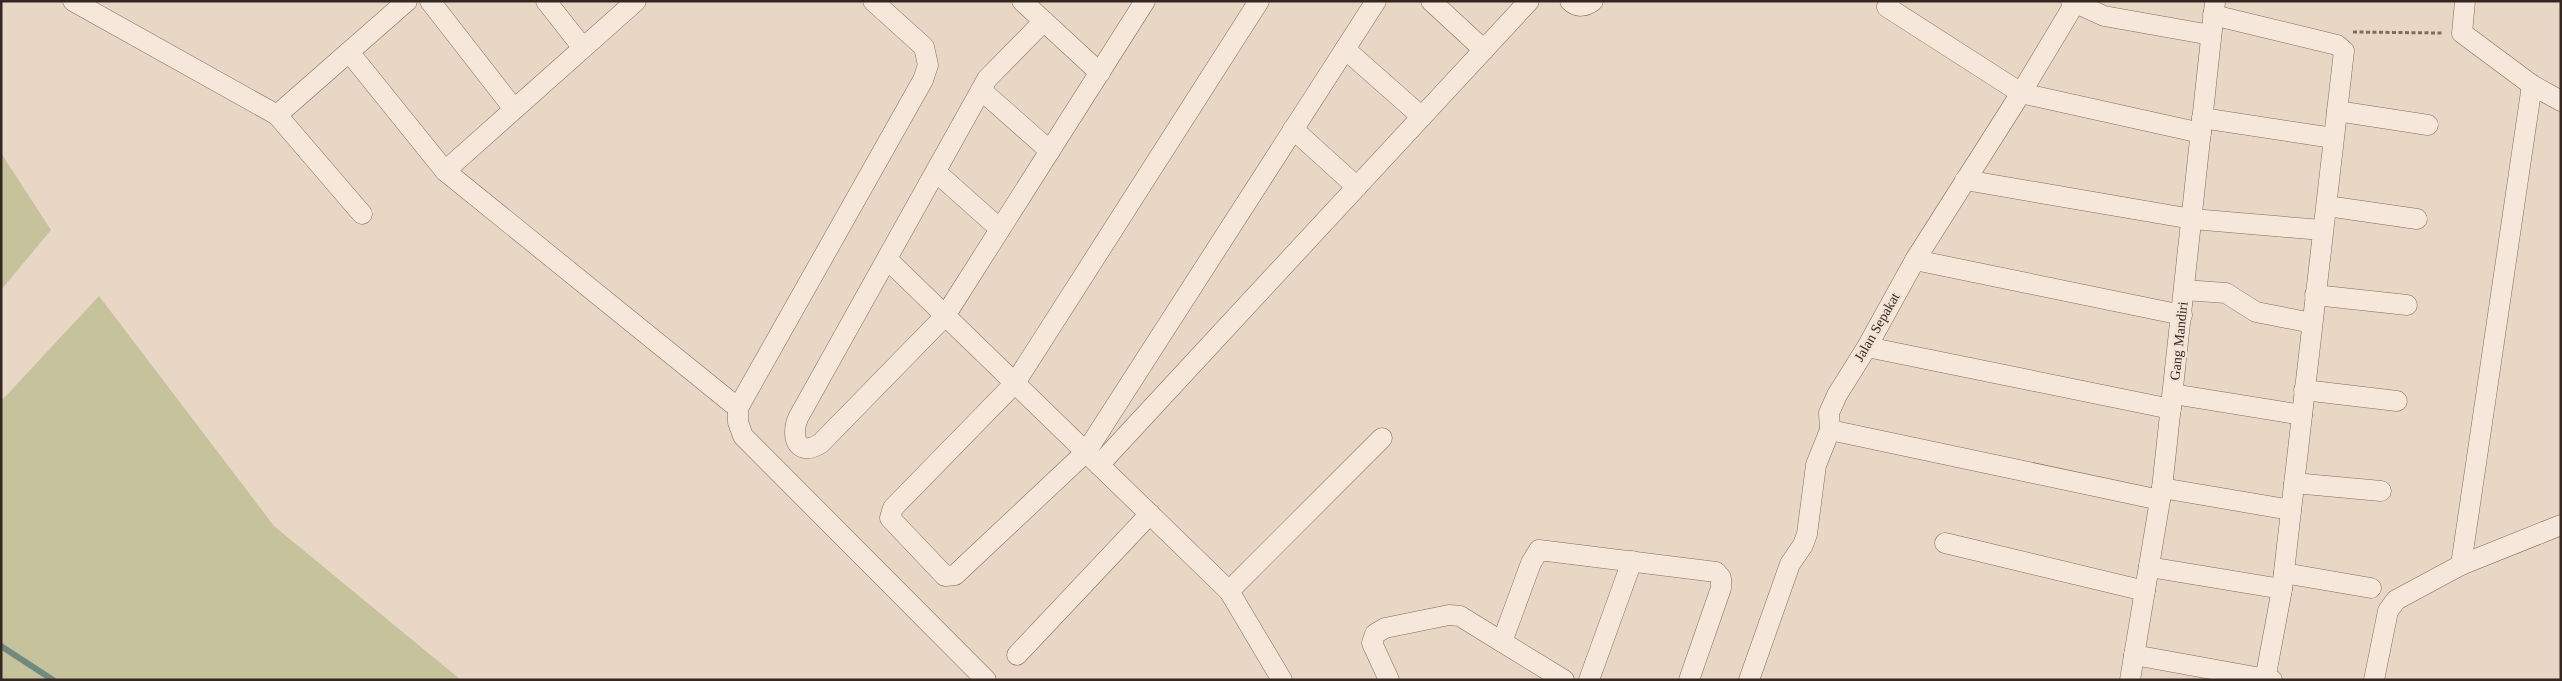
<svg xmlns="http://www.w3.org/2000/svg" width="2562" height="681" viewBox="0 0 2562 681" font-family="'Times New Roman',serif">
<style>
.green{fill:#c6c29b}
.lines{fill:none;stroke-linecap:round;stroke-linejoin:round}
.stream{stroke:#6f8a7e;stroke-width:6}
.minor-casing{stroke:#826a5e;stroke-width:21}
.path{stroke:#826a5e;stroke-width:3;stroke-dasharray:4 2.5;stroke-linecap:butt}
.minor{stroke:#f5e7d9;stroke-width:20}
.labels{text-anchor:middle;dominant-baseline:central;stroke-width:5;stroke-linejoin:round;paint-order:stroke}
.street-label{font-size:14px;fill:#342620;stroke:#f1e3d5}
</style>
<rect width="100%" height="100%" fill="#e9d7c6"/>
<g class="green">
<path d="M1 153 51 230 1 290Z"/>
<path d="M99 296 274 526 461 680H1V397L3 399Z"/>
</g>
<g class="lines">
<path class="stream" d="M1 646 53 680"/>
<g class="minor-casing">
<g id="minor">
<path d="M73 1 277 115 362 214"/>
<path d="M430 1 514 109"/>
<path d="M546 1 583 48"/>
<path d="M873 1 924 47 928 65 923 80 738 408V422L743 436 986 680"/>
<path d="M1022 1 1100 73"/>
<path d="M1259 1 1015 383 893 508 890 518 945 576 955 575 1086 452 1376 1"/>
<path d="M1431 1 1484 50"/>
<path d="M1570 1C1577 8 1585 7 1593 1"/>
<path d="M1890 1 1887 7 2021 93 2201 133"/>
<path d="M2071 1 2104 16 2211 35"/>
<path d="M2465 1 2462 33 2532 85 2561 101"/>
<path d="M2213 15 2337 45 2344 51 2282 589 2265 680"/>
<path d="M1044 21 987 79 981 90 798 418C790 438 798 458 821 443L945 316 1145 1"/>
<path d="M1345 49 1422 117"/>
<path d="M349 52 445 171 738 408"/>
<path d="M981 90 1050 151"/>
<path d="M2337 111 2428 125"/>
<path d="M277 115 407 1"/>
<path d="M2202 118 2333 138"/>
<path d="M1293 129 1357 187"/>
<path d="M445 171 636 1"/>
<path d="M936 172 1000 229"/>
<path d="M1965 180 2192 219 2322 230"/>
<path d="M2327 206 2417 219"/>
<path d="M888 260 1229 591 1282 680"/>
<path d="M1915 260 2182 315"/>
<path d="M2184 290 2226 293 2256 312 2312 323"/>
<path d="M2315 295 2407 305"/>
<path d="M1867 347 2171 409"/>
<path d="M2304 390 2397 401"/>
<path d="M2173 394 2302 415"/>
<path d="M1830 430 2160 500"/>
<path d="M1099 465 1529 1"/>
<path d="M2294 483 2381 491"/>
<path d="M2162 488 2291 510"/>
<path d="M1945 543 2145 591"/>
<path d="M2461 565 2532 85"/>
<path d="M2149 567 2282 589"/>
<path d="M2284 573 2371 588"/>
<path d="M1229 591 1382 438"/>
<path d="M1502 642 1564 680"/>
<path d="M1017 655 1150 514"/>
<path d="M2134 655 2272 680"/>
<path d="M1389 680 1372 643 1375 634 1385 628 1449 615 1460 616 1502 642 1531 563 1539 550 1716 572 1721 578V588L1689 680"/>
<path d="M1589 680 1632 561"/>
<path d="M1749 680 1790 564 1803 545 1807 534 1816 465 1830 430 1829 413 1837 395 1867 347 1915 260 2021 93 2075 3"/>
<path d="M2130 680 2162 488 2215 2"/>
<path d="M2374 680 2388 611 2396 600 2461 565 2561 525"/>
</g>
</g>
<path class="path" d="M2353 32 2442 33"/>
<use href="#minor" class="minor"/>
</g>
<g class="labels">
<g class="street-label">
<text transform="translate(1877 327) rotate(-60)">Jalan Sepakat</text>
<text transform="translate(2179 341) rotate(-84)">Gang Mandiri</text>
</g>
</g>
<rect width="2562" height="681" fill="none" stroke="#342620" stroke-width="5"/>
</svg>
